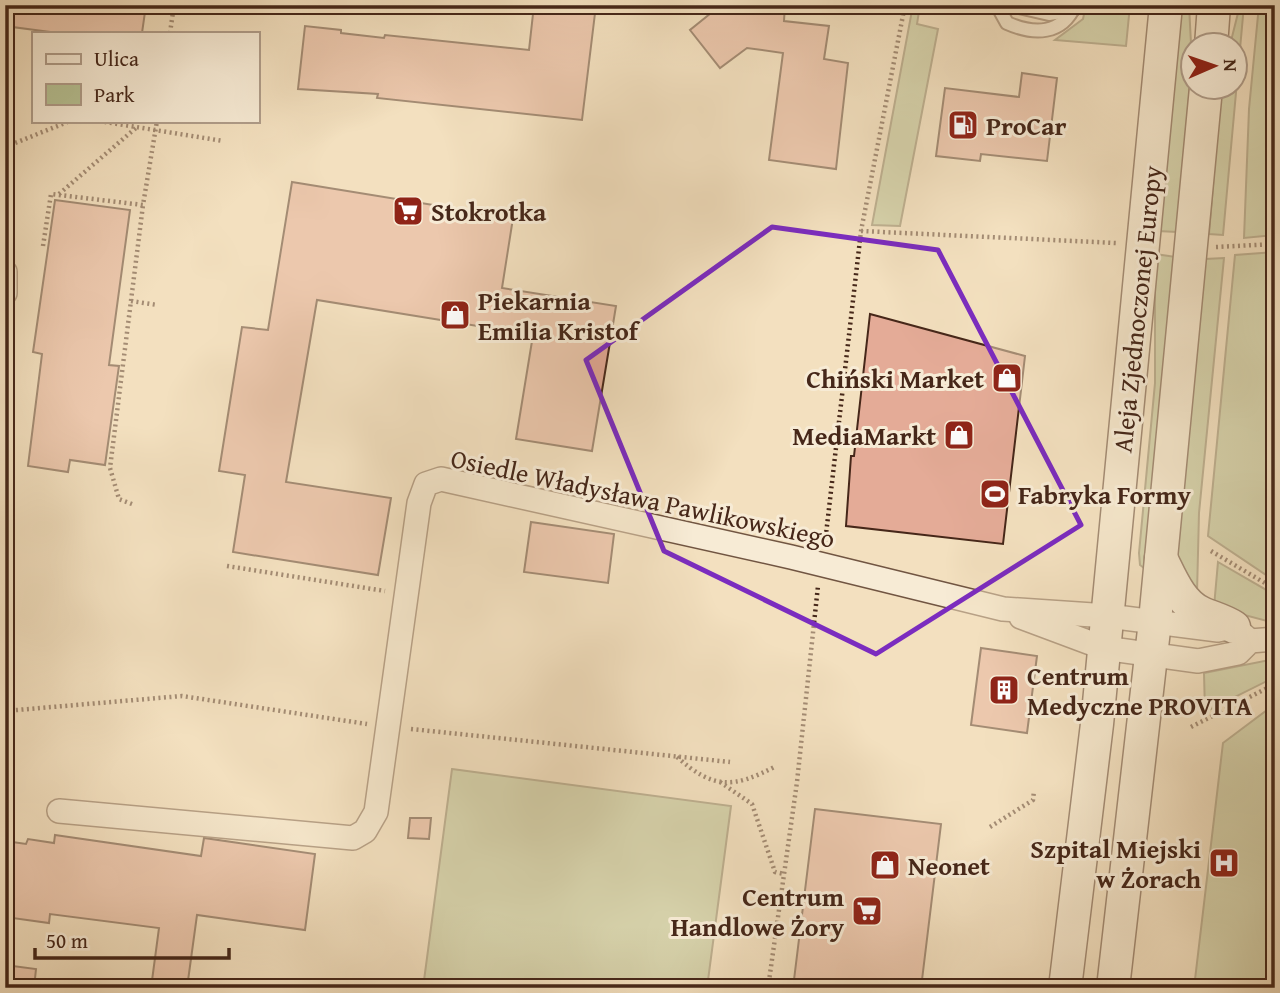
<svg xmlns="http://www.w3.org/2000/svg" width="1280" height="993" viewBox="0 0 1280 993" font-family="'Gentium Book Plus',serif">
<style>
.green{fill:#b7c395;stroke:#7e7557;stroke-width:2}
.building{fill:#e4ab97;stroke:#462719;stroke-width:2}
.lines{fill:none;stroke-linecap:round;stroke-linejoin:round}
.service-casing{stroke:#715542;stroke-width:16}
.minor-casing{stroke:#715542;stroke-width:26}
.secondary-casing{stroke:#462719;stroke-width:35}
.path{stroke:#462719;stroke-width:4.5;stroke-dasharray:2 3.5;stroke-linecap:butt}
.service{stroke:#f7ebd5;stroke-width:12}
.minor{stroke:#f7ebd5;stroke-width:23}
.secondary{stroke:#f7ebd5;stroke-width:32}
.marked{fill:none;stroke:#7b2cbf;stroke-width:5;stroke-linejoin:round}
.labels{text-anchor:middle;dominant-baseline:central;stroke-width:6;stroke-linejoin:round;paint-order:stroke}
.poi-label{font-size:26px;font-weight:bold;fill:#462719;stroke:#f7ebd5;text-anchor:start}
.street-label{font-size:26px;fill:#462719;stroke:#f7ebd5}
</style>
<rect width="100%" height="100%" fill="#f3e0bf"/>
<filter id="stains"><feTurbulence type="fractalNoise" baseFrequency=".00286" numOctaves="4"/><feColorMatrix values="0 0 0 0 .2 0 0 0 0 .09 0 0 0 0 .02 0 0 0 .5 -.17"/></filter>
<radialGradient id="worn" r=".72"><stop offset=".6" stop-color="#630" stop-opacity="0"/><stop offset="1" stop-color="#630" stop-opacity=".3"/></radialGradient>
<g class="green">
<path d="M913 5H920L917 24 938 29 900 226 872 225Z"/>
<path d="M1086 5H1130L1126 46 1055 40 1083 19Z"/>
<path d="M1179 5H1189L1192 63 1177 232 1158 231Z"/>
<path d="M1240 5H1244L1223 235 1209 234 1221 88H1234V46L1230 45Z"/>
<path d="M1259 5H1275V235L1244 238 1249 109Z"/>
<path d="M1275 252V581L1208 536 1235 255Z"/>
<path d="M1155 254 1176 257 1144 568 1140 565 1139 553 1155 383Z"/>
<path d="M1224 258 1199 513 1197 593 1177 558 1205 259Z"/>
<path d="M1218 562 1275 595V623L1214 607Z"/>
<path d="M1275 659V677L1205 712 1204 673Z"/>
<path d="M1275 704V988H1194L1223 743Z"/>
<path d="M452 769 731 806 707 988H423Z"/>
</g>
<g class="building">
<path d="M5 5H146L142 33H58L5 26Z"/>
<path d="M534 5H596L582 120 377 98 378 94 298 89 305 26 341 30V33L384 38 385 35 529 50Z"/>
<path d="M721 5H785L784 21 829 26 824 59 848 63 836 169 769 160 783 53 747 48 720 68 690 30Z"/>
<path d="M1022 73 1057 78 1047 161 981 154 980 161 936 156 945 88 1019 97Z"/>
<path d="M292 182 513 218 502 288 616 306 592 451 516 439 533 335 317 300 286 482 391 498 378 575 233 552 245 475 219 471 242 327 268 330Z"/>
<path d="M55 200 130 210 109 365 119 366 105 465 70 460 68 472 28 466 42 354 33 352Z"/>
<path d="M870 314 1025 356 1003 544 846 526 851 456H854Z"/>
<path d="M531 522 614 534 608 583 524 572Z"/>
<path d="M981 648 1037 656 1027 733 971 725Z"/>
<path d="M815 809 941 824 921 988H793Z"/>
<path d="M410 818H431L429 839 408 838Z"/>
<path d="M55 835 201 856 204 838 315 854 305 930 197 915 187 988H151L159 928 50 914 49 923 5 917V841L26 844 28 839 54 843Z"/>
<path d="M5 965 36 969 34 988H5Z"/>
</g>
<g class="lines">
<g class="service-casing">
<g id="service">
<path d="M997 5 1007 23C1034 35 1062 35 1075 5"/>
<path d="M1010 5 1049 14 1073 10"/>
</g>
</g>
<g class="minor-casing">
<g id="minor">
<path d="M5 272V293"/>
<path d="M1021 617 1104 648 1198 661 1238 653 1250 641 1275 639"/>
<path d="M59 811 353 838 365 831 376 812 419 503 426 484 441 479 791 557 1003 609 1108 616 1218 630 1234 627 1250 641"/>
</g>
</g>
<g class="secondary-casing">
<g id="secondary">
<path d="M1211 46 1214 5"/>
<path d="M1161 558C1171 578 1181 604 1202 613 1213 618 1223 620 1234 627"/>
<path d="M1065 988 1097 724 1166 5"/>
<path d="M1113 988 1155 621 1206 88"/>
</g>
</g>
<g class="path">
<path d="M170 33 174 5"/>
<path d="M99 121 223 141"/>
<path d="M5 147 70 121"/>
<path d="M59 194 137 127"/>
<path d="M861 231 1116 243"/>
<path d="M43 246 51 194 143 205 157 121"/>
<path d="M1216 247 1275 244"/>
<path d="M131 301 157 305"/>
<path d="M132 504 119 499 110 468 143 205"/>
<path d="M825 543 861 231 905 5"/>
<path d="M1211 551 1275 589"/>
<path d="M227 566 385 591"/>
<path d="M5 711 182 696 367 724"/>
<path d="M1191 727 1275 684"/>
<path d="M411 729 730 762"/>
<path d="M677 757C713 789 733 789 776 766"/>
<path d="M720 782 752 804 775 872 784 874"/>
<path d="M990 827 1033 800 1034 791"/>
<path d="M768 988 797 782 818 586"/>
</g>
<use href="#service" class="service"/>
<use href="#minor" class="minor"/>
<use href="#secondary" class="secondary"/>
</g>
<path d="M0 0H1280V993H0ZM772 227 938 250 1081 525 876 654 664 551 586 360Z" fill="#f3e0bf" fill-opacity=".55" fill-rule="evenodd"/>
<path class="marked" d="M772 227 938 250 1081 525 876 654 664 551 586 360Z"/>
<defs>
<g id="fuel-square" transform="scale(1.575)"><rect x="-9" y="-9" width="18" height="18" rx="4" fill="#8f2418" stroke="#f7ebd5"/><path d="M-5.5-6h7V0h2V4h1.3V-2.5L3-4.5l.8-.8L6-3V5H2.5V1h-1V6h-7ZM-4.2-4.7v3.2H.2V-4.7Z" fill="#fff"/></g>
<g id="supermarket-square" transform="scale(1.575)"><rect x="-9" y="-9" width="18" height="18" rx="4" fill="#8f2418" stroke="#f7ebd5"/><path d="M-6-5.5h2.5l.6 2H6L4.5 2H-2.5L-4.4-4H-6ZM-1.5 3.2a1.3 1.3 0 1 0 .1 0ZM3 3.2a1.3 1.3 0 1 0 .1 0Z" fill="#fff"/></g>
<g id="shop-square" transform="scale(1.575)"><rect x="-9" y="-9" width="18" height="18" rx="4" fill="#8f2418" stroke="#f7ebd5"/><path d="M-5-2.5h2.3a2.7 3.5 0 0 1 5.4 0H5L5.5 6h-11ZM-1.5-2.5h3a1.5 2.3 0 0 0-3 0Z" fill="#fff"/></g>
<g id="stadium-square" transform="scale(1.575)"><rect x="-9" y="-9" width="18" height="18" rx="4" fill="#8f2418" stroke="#f7ebd5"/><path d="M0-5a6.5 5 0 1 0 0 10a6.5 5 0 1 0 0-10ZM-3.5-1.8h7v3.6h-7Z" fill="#fff"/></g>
<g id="building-square" transform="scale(1.575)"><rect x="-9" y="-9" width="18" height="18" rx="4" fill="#8f2418" stroke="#f7ebd5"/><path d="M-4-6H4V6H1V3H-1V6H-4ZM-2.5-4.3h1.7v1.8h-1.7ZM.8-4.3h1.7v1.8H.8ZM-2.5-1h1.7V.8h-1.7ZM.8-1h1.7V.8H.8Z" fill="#fff"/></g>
<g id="hospital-square" transform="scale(1.575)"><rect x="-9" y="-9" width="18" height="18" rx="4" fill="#8f2418" stroke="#f7ebd5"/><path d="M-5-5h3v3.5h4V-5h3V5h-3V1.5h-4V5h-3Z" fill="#fff"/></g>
</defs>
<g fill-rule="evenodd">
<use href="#fuel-square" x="963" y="125"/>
<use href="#supermarket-square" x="408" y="211"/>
<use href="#shop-square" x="455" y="315"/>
<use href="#shop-square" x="1007" y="378"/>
<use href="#shop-square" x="959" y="435"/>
<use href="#stadium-square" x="995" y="494"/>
<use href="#building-square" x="1004" y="690"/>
<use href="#hospital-square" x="1224" y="863"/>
<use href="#shop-square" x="885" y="865"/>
<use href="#supermarket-square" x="867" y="911"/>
</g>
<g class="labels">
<g class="poi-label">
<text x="986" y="125">ProCar</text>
<text x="431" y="211">Stokrotka</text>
<text x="478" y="300">Piekarnia<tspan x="478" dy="30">Emilia Kristof</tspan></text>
<text x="984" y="378" text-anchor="end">Chiński Market</text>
<text x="936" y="435" text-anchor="end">MediaMarkt</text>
<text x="1018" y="494">Fabryka Formy</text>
<text x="1027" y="675">Centrum<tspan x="1027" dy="30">Medyczne PROVITA</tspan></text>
<text x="1201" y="848" text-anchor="end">Szpital Miejski<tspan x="1201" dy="30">w Żorach</tspan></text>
<text x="908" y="865">Neonet</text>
<text x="844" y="896" text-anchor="end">Centrum<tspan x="844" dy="30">Handlowe Żory</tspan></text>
</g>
<g class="street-label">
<text transform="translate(1137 309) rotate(-84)">Aleja Zjednoczonej Europy</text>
<text transform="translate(643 498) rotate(12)">Osiedle Władysława Pawlikowskiego</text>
</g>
</g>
<rect width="1280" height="993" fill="none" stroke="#f3e0bf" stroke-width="28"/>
<rect x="7" y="7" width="1266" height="979" fill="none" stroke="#462719" stroke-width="3.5"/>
<rect x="14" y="14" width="1252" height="965" fill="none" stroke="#462719" stroke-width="2"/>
<rect x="32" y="32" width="228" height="91" fill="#f7ebd5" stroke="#b09d8a" stroke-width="2"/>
<rect x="46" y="54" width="35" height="10" fill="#f7ebd5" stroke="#b09d8a" stroke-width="2"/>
<text x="94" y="66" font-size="21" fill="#462719">Ulica</text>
<rect x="46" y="84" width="35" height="21" fill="#b7c395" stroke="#b09d8a" stroke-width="2"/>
<text x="94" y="102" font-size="21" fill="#462719">Park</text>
<g transform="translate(1214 66) rotate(88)"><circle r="33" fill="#f7ebd5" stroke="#b09d8a" stroke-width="2"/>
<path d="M0-5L12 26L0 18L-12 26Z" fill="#8f2418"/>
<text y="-10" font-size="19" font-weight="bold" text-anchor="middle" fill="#462719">N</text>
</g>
<path d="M35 948v10h194v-10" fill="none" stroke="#462719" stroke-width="3.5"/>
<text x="46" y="948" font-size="21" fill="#462719" stroke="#f7ebd5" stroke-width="5" paint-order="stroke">50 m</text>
<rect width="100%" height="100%" filter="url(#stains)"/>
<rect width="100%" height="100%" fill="url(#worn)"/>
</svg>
